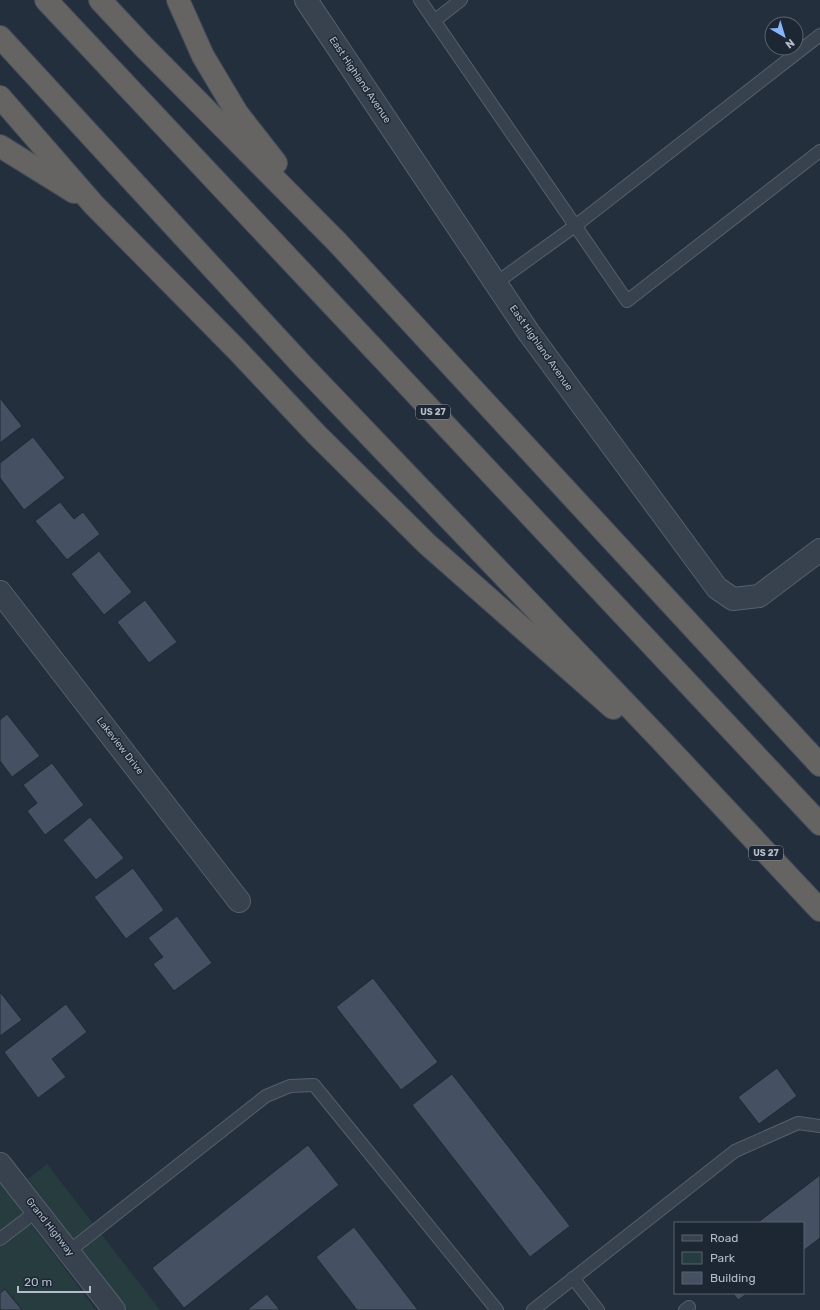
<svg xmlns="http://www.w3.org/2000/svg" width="820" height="1310" viewBox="0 0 820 1310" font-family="Rubik,sans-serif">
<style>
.green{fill:#263c3f}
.building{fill:#455162;stroke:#1f2835}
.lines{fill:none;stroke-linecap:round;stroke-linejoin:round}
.service-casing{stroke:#565f6c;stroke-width:14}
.minor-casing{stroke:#565f6c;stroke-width:24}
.tertiary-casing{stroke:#565f6c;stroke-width:24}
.trunk-casing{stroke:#434c59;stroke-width:24}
.service{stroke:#38414e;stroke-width:12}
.minor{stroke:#38414e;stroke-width:22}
.tertiary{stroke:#38414e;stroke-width:22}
.trunk{stroke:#656462;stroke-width:22}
.labels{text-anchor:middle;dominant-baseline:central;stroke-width:3;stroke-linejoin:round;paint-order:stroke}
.shield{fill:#1d2633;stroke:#878f9c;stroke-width:1}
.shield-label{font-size:9px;font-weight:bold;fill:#b4bcc9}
.street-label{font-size:10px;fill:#b4bcc9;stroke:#1d2633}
</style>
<rect width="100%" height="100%" fill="#242f3e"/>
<g class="green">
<path d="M47 1164 160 1310H127L28 1179Z"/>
<path d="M0 1183 96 1310H0Z"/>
</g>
<g class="building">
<path d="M0 398 22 426 0 443Z"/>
<path d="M33 437 65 478 24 510 0 478V463Z"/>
<path d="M60 502 74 519 83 512 100 534 67 560 35 521Z"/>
<path d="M99 551 132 592 104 615 71 574Z"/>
<path d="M145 600 177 642 149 663 117 622Z"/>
<path d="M7 714 40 756 12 777 0 761V720Z"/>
<path d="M52 763 84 805 45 835 27 811 37 803 23 785Z"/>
<path d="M90 817 124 858 96 880 63 840Z"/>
<path d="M133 868 164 910 126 939 94 897Z"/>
<path d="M177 916 212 963 174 991 153 964 163 957 148 938Z"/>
<path d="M373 978 438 1062 401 1090 336 1007Z"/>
<path d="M0 992 22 1020 0 1036Z"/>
<path d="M66 1004 87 1032 52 1059 66 1077 38 1098 4 1052Z"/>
<path d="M777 1068 797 1096 759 1124 738 1097Z"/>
<path d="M452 1074 570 1226 530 1257 412 1105Z"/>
<path d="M308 1145 339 1185 184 1308 152 1268Z"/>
<path d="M820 1175V1238L803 1251V1223H757Z"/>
<path d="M354 1227 418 1310H357L316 1257Z"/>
<path d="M5 1289 22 1310H0V1293Z"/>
<path d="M733 1293H748L738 1300Z"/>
<path d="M267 1294 280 1310H247Z"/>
</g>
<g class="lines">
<g class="service-casing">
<g id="service">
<path d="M420 0 627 301 820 151"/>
<path d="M434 21 461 0"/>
<path d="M496 283 575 226 820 35"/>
<path d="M0 1239 37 1211"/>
<path d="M68 1252 266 1096 290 1086 314 1085 497 1310"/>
<path d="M573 1278 598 1310"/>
<path d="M533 1310 735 1151 798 1123 820 1126"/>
<path d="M685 1310 689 1307"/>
</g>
</g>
<g class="minor-casing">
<g id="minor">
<path d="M306 0 529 333 717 588 733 599 759 596 820 550"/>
<path d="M0 592 239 901"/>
</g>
</g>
<g class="tertiary-casing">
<path id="tertiary" d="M0 1164 114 1310"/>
</g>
<g class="trunk-casing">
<g id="trunk">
<path d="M46 0 820 824"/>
<path d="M100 0 143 46 337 242 820 765"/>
<path d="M178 0 203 56 237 113 276 163"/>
<path d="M0 37 302 365 659 738 820 910"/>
<path d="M0 97 94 205 237 350 316 434 427 544 613 708"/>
<path d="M0 146 74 192"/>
</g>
</g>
<use href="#service" class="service"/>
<use href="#minor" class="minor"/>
<use href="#tertiary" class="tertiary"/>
<use href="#trunk" class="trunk"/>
</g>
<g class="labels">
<g class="shield">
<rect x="416" y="405" width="34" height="14" rx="3"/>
<rect x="749" y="846" width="34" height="14" rx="3"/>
</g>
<g class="shield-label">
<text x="433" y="412">US 27</text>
<text x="766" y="853">US 27</text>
</g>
<g class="street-label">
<text transform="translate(360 80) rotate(56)">East Highland Avenue</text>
<text transform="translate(541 348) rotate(55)">East Highland Avenue</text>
<text transform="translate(120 746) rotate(52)">Lakeview Drive</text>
<text transform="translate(50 1227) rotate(52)">Grand Highway</text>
</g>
</g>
<rect x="674" y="1222" width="130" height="72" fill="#1d2633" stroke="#59626f"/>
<rect x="682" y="1235" width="20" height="6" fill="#38414e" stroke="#59626f"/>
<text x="710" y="1242" font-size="12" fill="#b4bcc9">Road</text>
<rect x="682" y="1252" width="20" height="12" fill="#263c3f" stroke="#59626f"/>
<text x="710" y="1262" font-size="12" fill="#b4bcc9">Park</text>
<rect x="682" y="1272" width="20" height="12" fill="#455162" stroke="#59626f"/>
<text x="710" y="1282" font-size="12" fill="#b4bcc9">Building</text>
<g transform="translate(784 36) rotate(142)"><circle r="19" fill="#1d2633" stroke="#59626f"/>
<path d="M0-3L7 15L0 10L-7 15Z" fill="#8ab4f8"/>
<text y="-6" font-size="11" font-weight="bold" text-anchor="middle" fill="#b4bcc9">N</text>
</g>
<path d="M18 1286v6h72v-6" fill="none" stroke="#b4bcc9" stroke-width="2"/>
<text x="24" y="1286" font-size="12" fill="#b4bcc9" stroke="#1d2633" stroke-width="3" paint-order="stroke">20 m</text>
</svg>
